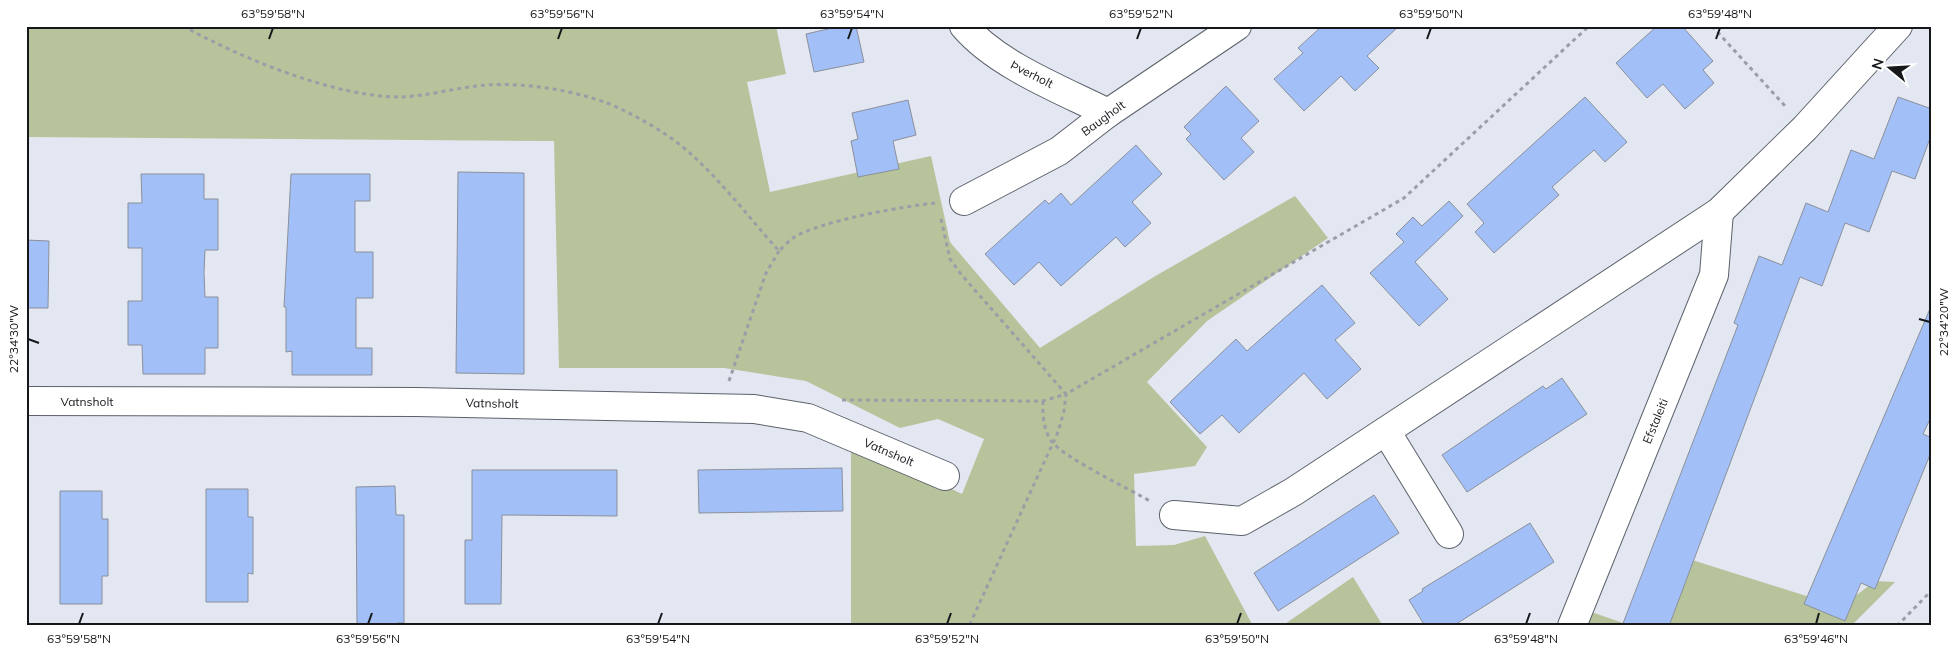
<svg xmlns="http://www.w3.org/2000/svg" width="1958" height="652" viewBox="0 0 1958 652" font-family="Mulish,sans-serif">
<style>
.green{fill:#b7c39a}
.building{fill:#a2bff7;stroke:#8b909a}
.lines{fill:none;stroke-linecap:round;stroke-linejoin:round}
.street-casing{stroke:#5c616a;stroke-width:30}
.path{stroke:#9b9ea7;stroke-width:3;stroke-dasharray:4 4;stroke-linecap:butt}
.street{stroke:#fff;stroke-width:28}
.ticks{fill:none;stroke:#15171b;stroke-width:2}
.labels{text-anchor:middle;dominant-baseline:central;stroke-width:5;stroke-linejoin:round;paint-order:stroke}
.street-label{font-size:12px;fill:#15171b;stroke:#fff}
.neatline{fill:none;stroke:#15171b;stroke-width:2}
.ticks-label{font-size:12px;text-anchor:middle;fill:#15171b}
</style>
<rect width="100%" height="100%" fill="#e2e7f2"/>
<g class="green">
<path d="M26 26H776L786 74 747 82 770 192 931 156 950 242 1040 348 1152 278 1295 196 1328 238 1207 321 1147 382 1207 447 1195 466 1134 474 1136 546 1174 545 1205 536 1253 626H851V441L962 494 984 439 938 419 900 428 806 381 724 368H559L554 141 26 137Z"/>
<path d="M1689 559 1841 607 1875 581 1895 582 1851 626H1655Z"/>
<path d="M1353 577 1383 626H1282Z"/>
<path d="M1574 606 1632 626H1567Z"/>
</g>
<g class="building">
<path d="M827 26H856L864 62 814 72 806 34 828 29Z"/>
<path d="M1322 26H1399L1367 56 1379 68 1355 91 1341 76 1304 111 1274 79 1303 53 1298 48Z"/>
<path d="M1657 26H1682L1713 61 1703 70 1714 83 1685 109 1663 84 1647 98 1616 63Z"/>
<path d="M1226 86 1259 121 1241 138 1254 152 1224 180 1186 139 1191 134 1184 127Z"/>
<path d="M1585 97 1627 142 1605 162 1594 150 1552 187 1559 195 1494 253 1475 232 1484 223 1467 204Z"/>
<path d="M1898 97 1932 109V133L1915 179 1892 171 1869 232 1845 223 1822 286 1800 277 1669 626H1622L1738 325 1734 323 1759 256 1782 265 1806 203 1828 212 1851 150 1874 159Z"/>
<path d="M908 100 916 135 893 141 899 169 858 177 851 141 858 139 852 113Z"/>
<path d="M1136 145 1162 174 1132 202 1151 223 1125 247 1116 237 1061 286 1039 262 1014 285 985 254 1045 200 1049 204 1061 193 1071 205Z"/>
<path d="M458 172 524 173V374L456 373Z"/>
<path d="M141 174H204V199H218V250H205L204 273 205 297H218V348H205V374H143L142 345H128V301H142V248H128V203H142Z"/>
<path d="M291 174H370V201H355V252H373V298H356V348H372V375H292V351L286 352V307H284Z"/>
<path d="M1449 201 1463 216 1415 262 1448 299 1419 326 1370 273 1404 242 1396 234 1413 217 1422 226Z"/>
<path d="M26 240 49 241 48 308H26Z"/>
<path d="M1322 285 1355 323 1335 340 1361 369 1327 399 1304 373 1239 433 1222 415 1200 434 1170 402 1236 339 1247 351Z"/>
<path d="M1932 304V415L1923 434 1932 438V450L1875 589 1861 583 1845 621 1804 604Z"/>
<path d="M1562 378 1587 414 1467 492 1442 455 1543 386 1546 389Z"/>
<path d="M842 468 843 511 699 513 698 470Z"/>
<path d="M472 470H617V516L502 515 501 604H465V540H472Z"/>
<path d="M395 486 396 515H404V623H397V626H357L356 487Z"/>
<path d="M206 489H248V517H253V574L248 573V602H206Z"/>
<path d="M60 491H102V519H108V576H102V604H60Z"/>
<path d="M1374 495 1399 533 1278 611 1254 573Z"/>
<path d="M1530 523 1554 562 1453 626H1425L1409 600 1423 591 1422 589Z"/>
</g>
<g class="lines">
<g class="street-casing">
<g id="street">
<path d="M964 26C997 65 1062 90 1108 113"/>
<path d="M964 201 1059 151 1108 113 1237 26"/>
<path d="M26 401 417 402 754 409 808 418 945 476"/>
<path d="M1386 431 1449 534"/>
<path d="M1174 515 1242 521 1293 492 1719 212 1805 128 1898 26"/>
<path d="M1572 626 1714 275 1719 212"/>
</g>
</g>
<g class="path">
<path d="M183 26C241 58 334 97 401 97 429 96 458 87 487 85 527 82 587 92 623 110 647 122 673 137 693 156 724 184 751 220 779 251 783 247 788 242 793 238 819 221 904 206 936 203"/>
<path d="M1712 26 1786 107"/>
<path d="M941 219 950 259 960 273 1066 394 1404 198 1589 26"/>
<path d="M729 381 766 273 779 251"/>
<path d="M842 400 1043 401 1066 394 1064 411 1058 432 969 626"/>
<path d="M1043 401C1042 414 1044 432 1052 442 1065 458 1129 489 1150 501"/>
<path d="M1897 626 1932 590"/>
</g>
<use href="#street" class="street"/>
</g>
<path class="ticks" d="M269 39 273 28M558 39 562 28M848 39 852 28M1137 39 1141 28M1427 39 1431 28M1716 39 1720 28M1919 319 1930 322M28 339 39 343M79 624 83 613M368 624 372 613M658 624 662 613M947 624 951 613M1237 624 1241 613M1526 624 1530 613M1816 624 1819 613"/>
<g class="labels">
<g class="street-label">
<text transform="translate(1032 74) rotate(27)">Þverholt</text>
<text transform="translate(1103 118) rotate(-36)">Baugholt</text>
<text x="87" y="401">Vatnsholt</text>
<text transform="translate(492 403) rotate(1)">Vatnsholt</text>
<text transform="translate(1655 421) rotate(-68)">Efstaleiti</text>
<text transform="translate(889 452) rotate(23)">Vatnsholt</text>
</g>
</g>
<rect width="1958" height="652" fill="none" stroke="#ffffff" stroke-width="55"/>
<g transform="translate(1890 68) rotate(288)" stroke="#ffffff" stroke-width="4" paint-order="stroke">
<path d="M0-4L9 19L0 12L-9 19Z" fill="#15171b"/>
<text y="-8" font-size="14" font-weight="bold" text-anchor="middle" fill="#15171b">N</text>
</g>
<rect x="28" y="28" width="1902" height="596" class="neatline"/>
<g class="ticks-label">
<text x="273" y="18">63°59'58"N</text>
<text x="562" y="18">63°59'56"N</text>
<text x="852" y="18">63°59'54"N</text>
<text x="1141" y="18">63°59'52"N</text>
<text x="1431" y="18">63°59'50"N</text>
<text x="1720" y="18">63°59'48"N</text>
<text transform="translate(1944 322) rotate(-90)" y="4">22°34'20"W</text>
<text transform="translate(14 339) rotate(-90)" y="4">22°34'30"W</text>
<text x="79" y="643">63°59'58"N</text>
<text x="368" y="643">63°59'56"N</text>
<text x="658" y="643">63°59'54"N</text>
<text x="947" y="643">63°59'52"N</text>
<text x="1237" y="643">63°59'50"N</text>
<text x="1526" y="643">63°59'48"N</text>
<text x="1816" y="643">63°59'46"N</text>
</g>
</svg>
